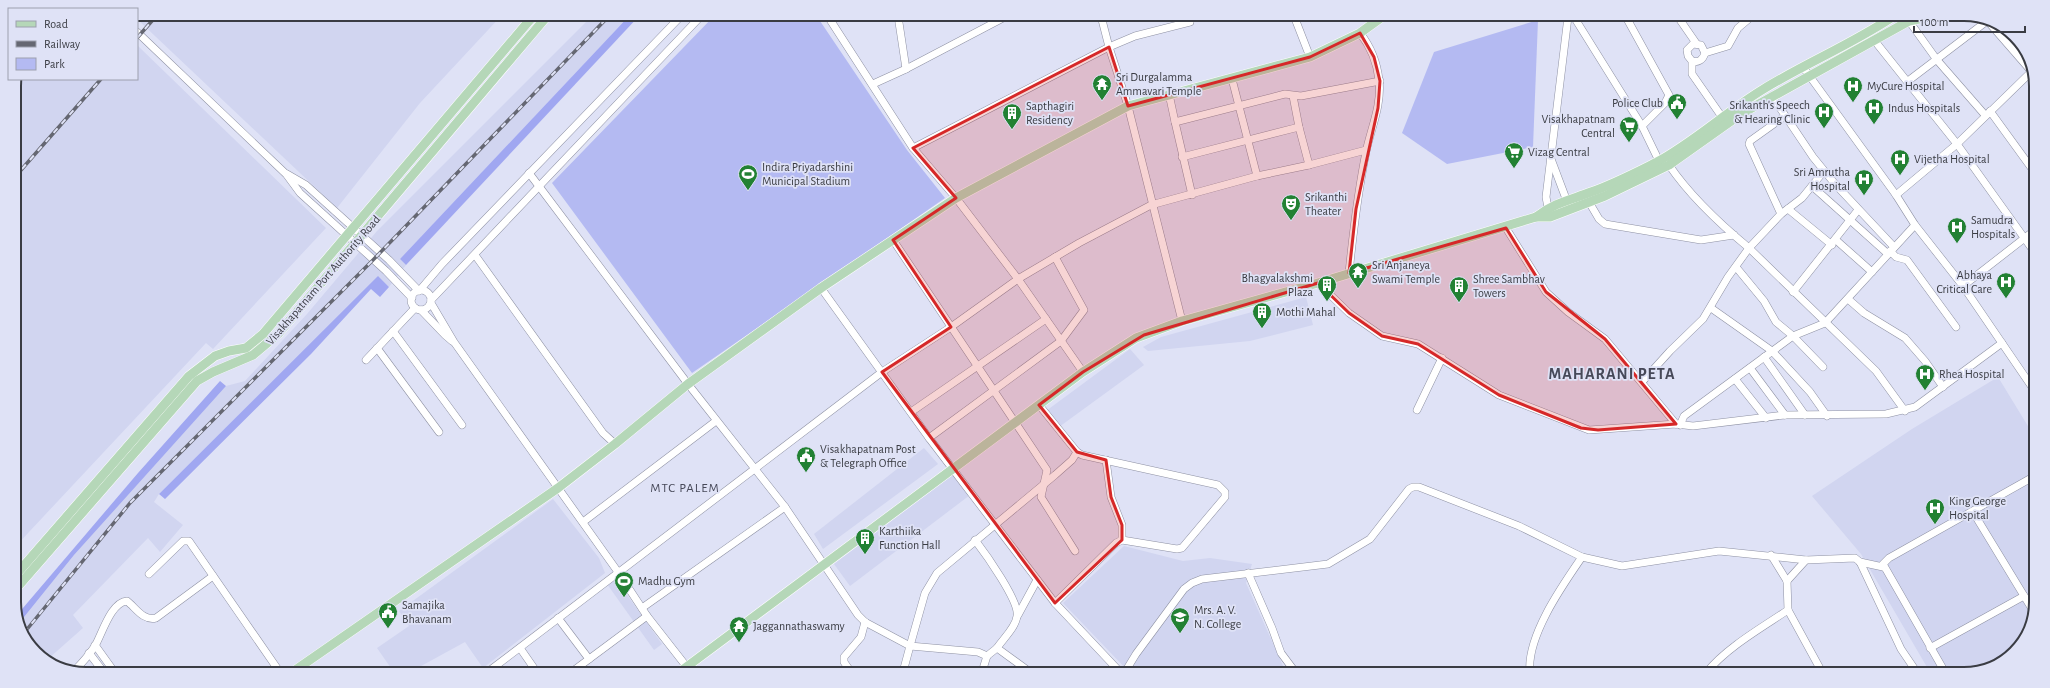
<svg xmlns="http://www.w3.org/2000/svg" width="2050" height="688" viewBox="0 0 2050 688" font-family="'Alegreya Sans',sans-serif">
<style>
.built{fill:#d1d5f0}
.green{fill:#b4baf2}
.forest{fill:#a0a7f1}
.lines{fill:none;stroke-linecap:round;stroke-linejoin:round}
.minor-casing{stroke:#8e91a3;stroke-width:8}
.major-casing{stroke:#fff;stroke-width:10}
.minor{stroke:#fff;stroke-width:7}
.major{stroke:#b5d7b8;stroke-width:9}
.rail-casing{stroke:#656772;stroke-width:3.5}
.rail{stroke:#dfe2f6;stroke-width:2;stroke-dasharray:6;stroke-linecap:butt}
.marked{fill:#d62828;fill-opacity:0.2;stroke:#d62828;stroke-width:3;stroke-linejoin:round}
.labels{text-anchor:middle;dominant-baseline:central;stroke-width:3.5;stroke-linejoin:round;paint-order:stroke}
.poi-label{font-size:12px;fill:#3a3c43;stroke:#dfe2f6;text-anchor:start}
.street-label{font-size:12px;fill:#3a3c43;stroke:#dfe2f6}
.neighbourhood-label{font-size:13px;letter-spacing:1px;fill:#474959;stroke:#dfe2f6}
.district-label{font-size:16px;font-weight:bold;letter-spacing:1px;fill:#474959;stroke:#dfe2f6}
.rim{fill:none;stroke:#3a3c43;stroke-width:2}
</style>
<rect width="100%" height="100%" fill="#dfe2f6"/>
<g class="built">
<path d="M137 14 502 15 420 103 337 208 137 19Z"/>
<path d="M593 15H630L400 259 406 265 389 287 378 277 159 494 154 502 183 525 160 552 148 538 73 615 83 628 48 659 29 646 20 622 74 555 125 497 226 386 245 381 307 314 377 231Z"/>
<path d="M137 45 326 228 213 349 206 343 14 548V81L15 79H137Z"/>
<path d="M1306 297 1313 325 1250 341 1148 351 1143 347 1161 337Z"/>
<path d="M1130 349 1144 365 1059 427 1046 411Z"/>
<path d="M1998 377 2034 436 2032 625 2008 659 1965 674H1931L1861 554 1812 496 1912 429Z"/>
<path d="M924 448 938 464 823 549 814 534Z"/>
<path d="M953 475 970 495 850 586 834 564Z"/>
<path d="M553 499 599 558 605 573 483 668 465 642 412 671H393L377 648 409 626 399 611Z"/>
<path d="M1124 546 1183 561 1210 558 1252 564 1246 583 1283 666 1291 673 1129 672 1063 603Z"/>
<path d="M615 578 662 644 654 650 607 584Z"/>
</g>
<g class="green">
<path d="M715 15H816L907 150 945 198 692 373 552 183Z"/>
<path d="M1538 20 1533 147 1447 164 1402 133 1434 52Z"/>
</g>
<g class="forest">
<path d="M630 15H640L406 265 400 259Z"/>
<path d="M378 276 389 287 380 297 371 289 311 354 165 499 159 494Z"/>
<path d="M220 381 226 386 74 555 20 622 17 615 138 473Z"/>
</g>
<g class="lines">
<g class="minor-casing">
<g id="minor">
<path d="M827 15 913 148 956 198 1018 279 1083 372"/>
<path d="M898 16 906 69"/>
<path d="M1101 16 1109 47 1128 106 1182 321"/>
<path d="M1294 16 1310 57"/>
<path d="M1574 17 1642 126 1659 161"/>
<path d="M1626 17 1669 95 1665 103 1642 126"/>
<path d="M1678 17 1696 43"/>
<path d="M1985 18 2032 72"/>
<path d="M1909 21 1937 60 1985 115"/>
<path d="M137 32 286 174 300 193 386 271 412 298"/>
<path d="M1874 40 1957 144 2035 253"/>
<path d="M1705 53 1728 46 1738 28 1751 17"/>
<path d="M1692 61C1698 63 1703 60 1705 53L1701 45 1693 44 1687 50 1688 56 1692 61V74L1722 117"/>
<path d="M1803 67 1896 195 1915 225 1963 286 2034 390"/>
<path d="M1232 79 1257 176"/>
<path d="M1908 81 1987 21"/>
<path d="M873 84 906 69 1007 16"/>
<path d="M1169 94 1175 122 1285 94 1301 96 1380 81"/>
<path d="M1293 96 1299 127 1309 165 1366 150"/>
<path d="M1772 96 1813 157 1835 184 1894 247"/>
<path d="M1990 111 2035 173"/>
<path d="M1175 122 1192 195"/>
<path d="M913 148 1109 47 1135 36 1190 22"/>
<path d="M1182 157 1299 127"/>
<path d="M1551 159 1568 204"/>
<path d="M1669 165C1690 196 1720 224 1749 248L1876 371 1905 411"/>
<path d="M529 173 688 384 785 507 858 615 865 622 910 646 903 672"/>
<path d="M287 174 306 185 389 260 419 291"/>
<path d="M1812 186 1888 254"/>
<path d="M1896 195 1957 144 2032 71"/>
<path d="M1589 202 1599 219 1605 224 1701 240 1734 235"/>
<path d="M1788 209 1832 245"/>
<path d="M1549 213 1546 197 1568 17"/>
<path d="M1781 214 1749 144 1750 141 1785 116"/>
<path d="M1506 228 1546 292 1568 312 1605 339 1676 424"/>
<path d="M893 240 1047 470 1041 497 1075 551"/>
<path d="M1836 240 1872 272"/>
<path d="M1890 251 1896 257 1907 260 1956 327"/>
<path d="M475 255 603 433 615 444"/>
<path d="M1736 267 1764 301 1776 322 1793 336 1823 367"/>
<path d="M1349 273C1353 233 1358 192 1366 152 1371 128 1382 105 1379 80 1377 62 1371 47 1360 33"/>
<path d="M1318 283 1349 313 1382 336 1418 344 1499 395 1589 430 1676 424 1693 426 1785 415 1886 414 1915 407 2002 343"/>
<path d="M1963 286 2035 230"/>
<path d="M821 288 929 438 1055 603 1120 672"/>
<path d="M420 290 442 264 682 15"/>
<circle cx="421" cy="300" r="10"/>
<path d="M1793 292 1858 210"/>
<path d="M1848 299 1864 313 1905 338 1925 361 1943 387"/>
<path d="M431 300 702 15"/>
<path d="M431 303 454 342 618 572 647 616 690 671"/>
<path d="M1711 308 1772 351 1810 392 1827 416"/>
<path d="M421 310 445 335 452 341"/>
<path d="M393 331 462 425"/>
<path d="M377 348 439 432"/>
<path d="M1764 357 1805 415"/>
<path d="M366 360 415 308"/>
<path d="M1750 368 1785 415"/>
<path d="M1735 379 1766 418"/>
<path d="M1642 382 1670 351 1703 319 1728 277 1749 248 1781 214 1802 198 1824 171"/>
<path d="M1039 405 1077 452 1082 455 1218 485 1225 492V497L1182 548 1177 549 1122 540 1116 543 1055 603"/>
<path d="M1417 410 1442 358"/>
<path d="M911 412 1046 319"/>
<path d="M1680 425 1684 416 1793 336 1825 323 1915 225"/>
<path d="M929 438 1061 341 1084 310 1055 257"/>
<path d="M1106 460 1111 497 1122 525V540"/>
<path d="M1973 512 2032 609"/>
<path d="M583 522 716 421"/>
<path d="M975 540C985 553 1020 602 1017 616 1016 627 1003 639 997 648"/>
<path d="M1860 562 1883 567"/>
<path d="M1248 573 1272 628 1281 653 1296 673"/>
<path d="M149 574 183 541H189L279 671"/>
<path d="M1787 581 1806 560 1855 558 1860 562 1901 649 1918 674"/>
<path d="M642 608 785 507"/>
<path d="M1788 610 1823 674"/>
<path d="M1018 615 1037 580"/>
<path d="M558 618 589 659"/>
<path d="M95 645 113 670"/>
<path d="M520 648 536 671"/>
<path d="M1930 648 2024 596"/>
<path d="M89 653 102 670"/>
<path d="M987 656 997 648 1030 672"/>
<path d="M75 670C82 663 89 655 95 646 102 634 111 602 127 601 136 608 143 621 156 618L213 576"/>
<path d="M489 671 882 372 951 327 1018 279 1079 243 1151 205 1257 176 1309 165"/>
<path d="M573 671 647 616"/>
<path d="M851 672 844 662V657L861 637 865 622"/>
<path d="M982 672 987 656 978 652 910 646 925 593 937 573 1055 475 1072 460 1077 452"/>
<path d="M1125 672 1136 654 1184 589 1192 583 1202 579 1328 564 1370 539 1409 489 1413 487H1419L1519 526 1582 557"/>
<path d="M1530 673C1526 637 1562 586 1582 557L1622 566 1719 551 1806 560"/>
<path d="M1706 673C1726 648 1761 628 1788 610L1787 581 1771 555"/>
<path d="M1946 674 1883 564 1889 558 2033 477"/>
</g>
</g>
<g class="major-casing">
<g id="major">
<path d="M1536 217C1554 203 1570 200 1591 192 1614 184 1635 173 1657 162 1694 142 1726 112 1762 90 1804 64 1850 45 1891 18"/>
<path d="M14 577 189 376 215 356 229 351 246 348 263 334 534 15"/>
<path d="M14 591 197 381 213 372 253 355 278 334 548 15"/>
<path d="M294 671 558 488 615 444 688 384 821 288 956 198 1128 106 1310 57 1360 33 1382 17"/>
<path d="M681 671 1083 372 1136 338 1182 321 1318 283 1536 217H1550L1605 196 1669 165 1741 114 1909 21 1924 18"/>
</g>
</g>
<use href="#minor" class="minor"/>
<use href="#major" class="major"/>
<g class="rail-casing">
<g id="rail">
<path d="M137 38 158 14"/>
<path d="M14 178 101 79"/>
<path d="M24 633 130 503 373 260 610 15"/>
</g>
</g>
<use href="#rail" class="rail"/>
</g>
<path class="marked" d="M1360 33 1374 57 1380 81 1378 108 1356 209 1349 273 1506 228 1546 292 1605 339 1676 424 1598 430 1581 428 1499 395 1418 344 1382 336 1349 313 1318 283 1144 335 1083 372 1039 405 1077 452 1106 460 1111 497 1122 525V540L1055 603 882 372 951 327 893 240 956 198 913 148 1109 47 1128 106 1310 57Z"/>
<defs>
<g id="temple-pin" transform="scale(1)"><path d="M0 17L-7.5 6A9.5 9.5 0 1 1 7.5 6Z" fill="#228133" stroke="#dfe2f6"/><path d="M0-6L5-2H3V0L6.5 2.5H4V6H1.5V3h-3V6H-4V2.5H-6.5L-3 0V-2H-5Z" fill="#fff"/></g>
<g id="hospital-pin" transform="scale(1)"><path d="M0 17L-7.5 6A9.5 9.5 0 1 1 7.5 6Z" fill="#228133" stroke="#dfe2f6"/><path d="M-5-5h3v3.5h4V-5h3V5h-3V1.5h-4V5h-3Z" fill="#fff"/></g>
<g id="civic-pin" transform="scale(1)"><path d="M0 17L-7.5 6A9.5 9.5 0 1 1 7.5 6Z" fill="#228133" stroke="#dfe2f6"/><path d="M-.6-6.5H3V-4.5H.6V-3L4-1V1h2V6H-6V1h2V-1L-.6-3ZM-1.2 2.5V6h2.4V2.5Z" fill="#fff"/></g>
<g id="building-pin" transform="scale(1)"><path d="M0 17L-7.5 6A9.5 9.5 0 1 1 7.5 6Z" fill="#228133" stroke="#dfe2f6"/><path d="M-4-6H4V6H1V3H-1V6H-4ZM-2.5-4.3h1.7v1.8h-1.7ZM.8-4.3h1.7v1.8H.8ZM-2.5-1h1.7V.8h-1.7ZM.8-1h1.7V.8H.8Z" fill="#fff"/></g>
<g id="supermarket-pin" transform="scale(1)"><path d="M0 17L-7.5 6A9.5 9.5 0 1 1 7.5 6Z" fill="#228133" stroke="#dfe2f6"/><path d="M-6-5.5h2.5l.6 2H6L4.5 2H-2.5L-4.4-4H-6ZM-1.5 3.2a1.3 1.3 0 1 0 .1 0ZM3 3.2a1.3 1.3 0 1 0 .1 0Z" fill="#fff"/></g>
<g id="stadium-pin" transform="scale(1)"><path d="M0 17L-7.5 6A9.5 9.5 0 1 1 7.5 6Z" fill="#228133" stroke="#dfe2f6"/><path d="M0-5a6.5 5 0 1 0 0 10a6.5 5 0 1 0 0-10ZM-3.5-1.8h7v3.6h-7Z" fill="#fff"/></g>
<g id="theatre-pin" transform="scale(1)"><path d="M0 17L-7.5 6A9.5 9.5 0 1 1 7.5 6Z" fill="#228133" stroke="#dfe2f6"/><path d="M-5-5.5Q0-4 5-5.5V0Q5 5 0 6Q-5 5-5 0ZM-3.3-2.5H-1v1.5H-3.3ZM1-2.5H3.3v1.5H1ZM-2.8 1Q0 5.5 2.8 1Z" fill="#fff"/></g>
<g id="university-pin" transform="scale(1)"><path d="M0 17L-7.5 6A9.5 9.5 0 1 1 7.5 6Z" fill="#228133" stroke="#dfe2f6"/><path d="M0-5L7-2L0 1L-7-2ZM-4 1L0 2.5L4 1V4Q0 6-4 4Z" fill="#fff"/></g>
</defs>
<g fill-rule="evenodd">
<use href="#temple-pin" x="1102" y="84"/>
<use href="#hospital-pin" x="1853" y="86"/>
<use href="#civic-pin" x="1677" y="103"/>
<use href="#hospital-pin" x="1874" y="108"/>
<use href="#hospital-pin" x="1824" y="112"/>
<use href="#building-pin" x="1012" y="113"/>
<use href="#supermarket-pin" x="1629" y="126"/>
<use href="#supermarket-pin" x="1514" y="152"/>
<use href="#hospital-pin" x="1900" y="159"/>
<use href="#stadium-pin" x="748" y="174"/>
<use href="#hospital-pin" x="1864" y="179"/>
<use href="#theatre-pin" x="1291" y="204"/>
<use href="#hospital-pin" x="1957" y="227"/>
<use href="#temple-pin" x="1358" y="272"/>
<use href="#hospital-pin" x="2006" y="282"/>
<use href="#building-pin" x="1327" y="285"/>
<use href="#building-pin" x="1459" y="286"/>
<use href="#building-pin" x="1262" y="312"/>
<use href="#hospital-pin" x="1925" y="374"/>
<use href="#civic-pin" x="806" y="456"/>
<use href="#hospital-pin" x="1935" y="508"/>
<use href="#building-pin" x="865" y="538"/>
<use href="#stadium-pin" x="624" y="581"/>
<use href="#civic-pin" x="388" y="612"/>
<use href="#university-pin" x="1180" y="617"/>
<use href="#temple-pin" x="739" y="626"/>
</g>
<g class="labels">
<g class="poi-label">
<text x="1116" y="77">Sri Durgalamma<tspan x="1116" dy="14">Ammavari Temple</tspan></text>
<text x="1867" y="86">MyCure Hospital</text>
<text x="1663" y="103" text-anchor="end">Police Club</text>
<text x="1810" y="105" text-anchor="end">Srikanth's Speech<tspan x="1810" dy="14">&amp; Hearing Clinic</tspan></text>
<text x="1026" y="106">Sapthagiri<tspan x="1026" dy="14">Residency</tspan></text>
<text x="1888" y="108">Indus Hospitals</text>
<text x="1615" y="119" text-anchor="end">Visakhapatnam<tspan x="1615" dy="14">Central</tspan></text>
<text x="1528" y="152">Vizag Central</text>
<text x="1914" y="159">Vijetha Hospital</text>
<text x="762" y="167">Indira Priyadarshini<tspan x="762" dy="14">Municipal Stadium</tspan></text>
<text x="1850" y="172" text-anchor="end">Sri Amrutha<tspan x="1850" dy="14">Hospital</tspan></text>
<text x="1305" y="197">Srikanthi<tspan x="1305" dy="14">Theater</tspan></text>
<text x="1971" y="220">Samudra<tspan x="1971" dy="14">Hospitals</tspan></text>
<text x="1372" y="265">Sri Anjaneya<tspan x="1372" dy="14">Swami Temple</tspan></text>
<text x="1992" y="275" text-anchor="end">Abhaya<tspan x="1992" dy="14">Critical Care</tspan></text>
<text x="1313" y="278" text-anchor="end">Bhagyalakshmi<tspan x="1313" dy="14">Plaza</tspan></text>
<text x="1473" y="279">Shree Sambhav<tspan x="1473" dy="14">Towers</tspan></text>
<text x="1276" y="312">Mothi Mahal</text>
<text x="1939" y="374">Rhea Hospital</text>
<text x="820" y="449">Visakhapatnam Post<tspan x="820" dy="14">&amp; Telegraph Office</tspan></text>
<text x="1949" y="501">King George<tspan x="1949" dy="14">Hospital</tspan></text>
<text x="879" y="531">Karthiika<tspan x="879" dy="14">Function Hall</tspan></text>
<text x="638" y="581">Madhu Gym</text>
<text x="402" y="605">Samajika<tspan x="402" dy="14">Bhavanam</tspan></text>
<text x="1194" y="610">Mrs. A. V.<tspan x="1194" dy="14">N. College</tspan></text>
<text x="753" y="626">Jaggannathaswamy</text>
</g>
<g class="street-label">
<text transform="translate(323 280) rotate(-49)">Visakhapatnam Port Authority Road</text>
</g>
<g class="neighbourhood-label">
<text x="685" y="488">MTC PALEM</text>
</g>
<g class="district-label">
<text x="1612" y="374">MAHARANI PETA</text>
</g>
</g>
<path d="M0 0H2050V688H0ZM86 21H1964A65 65 0 0 1 2029 86V602A65 65 0 0 1 1964 667H86A65 65 0 0 1 21 602V86A65 65 0 0 1 86 21Z" fill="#dfe2f6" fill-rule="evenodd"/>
<path class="rim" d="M86 21H1964A65 65 0 0 1 2029 86V602A65 65 0 0 1 1964 667H86A65 65 0 0 1 21 602V86A65 65 0 0 1 86 21Z"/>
<rect x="8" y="8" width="130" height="72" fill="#dfe2f6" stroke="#9da0ae"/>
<rect x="16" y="21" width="20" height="6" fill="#b5d7b8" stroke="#9da0ae"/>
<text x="44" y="28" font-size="12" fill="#3a3c43">Road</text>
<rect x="16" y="41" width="20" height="6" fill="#656772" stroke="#9da0ae"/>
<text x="44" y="48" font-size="12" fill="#3a3c43">Railway</text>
<rect x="16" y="58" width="20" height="12" fill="#b4baf2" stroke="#9da0ae"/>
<text x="44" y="68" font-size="12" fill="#3a3c43">Park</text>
<path d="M1914 26v6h111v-6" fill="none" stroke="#3a3c43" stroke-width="2"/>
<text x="1920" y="26" font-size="12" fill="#3a3c43" stroke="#dfe2f6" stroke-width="3" paint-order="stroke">100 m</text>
</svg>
